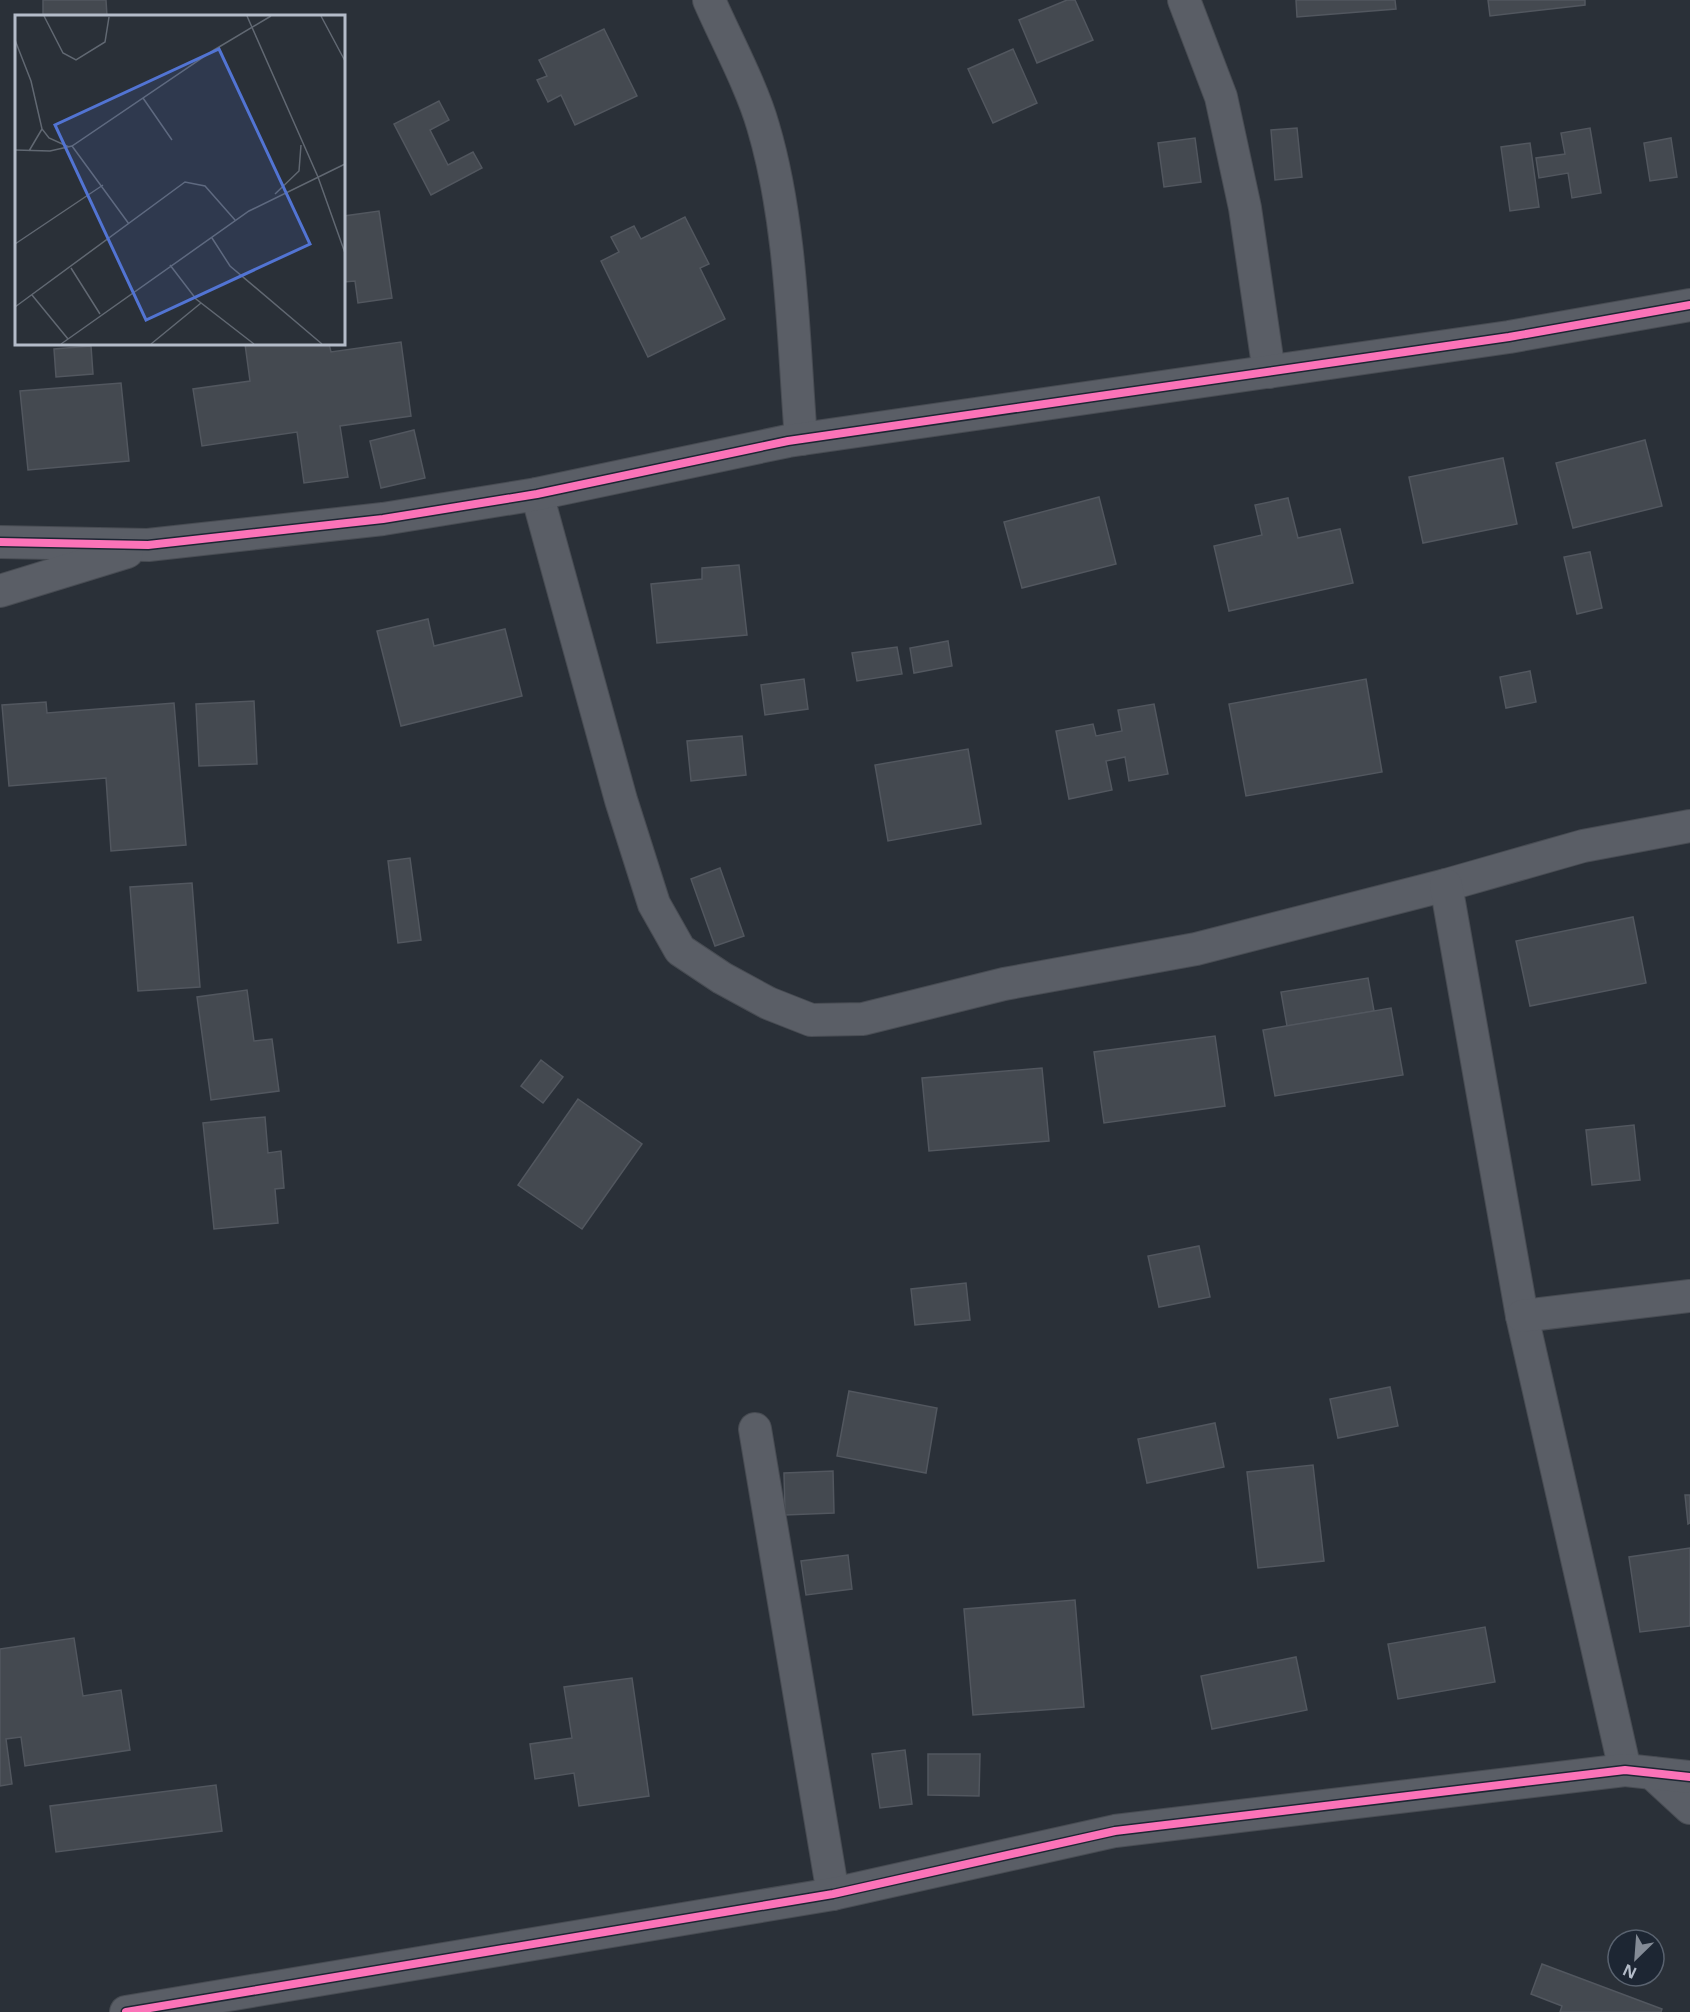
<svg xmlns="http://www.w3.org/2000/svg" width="1690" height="2012" viewBox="0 0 1690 2012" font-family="'Noto Sans',sans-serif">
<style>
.building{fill:#444950;stroke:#52575f;stroke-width:1.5}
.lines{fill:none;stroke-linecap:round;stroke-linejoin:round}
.street-casing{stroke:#484c53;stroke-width:34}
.street{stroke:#5a5e66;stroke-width:32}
.cycleway-casing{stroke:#1d2633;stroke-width:11}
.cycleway{stroke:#fb73b8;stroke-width:8}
.inset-road{fill:none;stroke:#616872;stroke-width:1.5}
.view{fill:#5274d3;fill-opacity:0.15;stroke:#5274d3;stroke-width:3}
.inset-edge{fill:none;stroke:#b4bcc9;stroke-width:3}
</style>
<rect width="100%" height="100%" fill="#2a3038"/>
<g class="building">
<path d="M43 0H106L107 16H43Z"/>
<path d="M1067 0H1075L1093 40 1037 63 1019 20Z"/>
<path d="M1296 0H1395L1396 9 1297 17Z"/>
<path d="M1488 0H1585V5L1490 16Z"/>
<path d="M604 29 637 96 575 125 561 95 548 102 537 80 547 76 539 60Z"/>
<path d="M1013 49 1037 103 993 123 968 69Z"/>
<path d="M439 101 449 120 430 130 448 165 473 152 482 168 431 195 394 124Z"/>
<path d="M1297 128 1302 177 1275 180 1271 130Z"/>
<path d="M1590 128 1601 193 1572 198 1568 173 1539 178 1536 158 1565 154 1561 133Z"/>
<path d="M1195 138 1201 182 1164 187 1158 143Z"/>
<path d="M1671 138 1677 177 1650 181 1644 143Z"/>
<path d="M1530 143 1539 207 1510 211 1501 147Z"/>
<path d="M379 211 392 298 358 303 355 281 344 282V216Z"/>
<path d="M685 217 709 264 700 268 725 319 648 357 601 261 619 252 611 237 634 226 641 239Z"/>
<path d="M401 342 411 416 340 426 348 477 304 483 297 432 202 446 193 389 250 381 245 344H329L331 352Z"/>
<path d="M91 346 93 374 56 377 54 349Z"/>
<path d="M121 383 129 461 28 470 20 391Z"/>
<path d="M414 430 425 478 381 488 370 441Z"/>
<path d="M1645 440 1662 506 1573 528 1556 463Z"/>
<path d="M1503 458 1517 524 1423 543 1409 477Z"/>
<path d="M1099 497 1116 564 1022 588 1004 522Z"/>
<path d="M1288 498 1298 538 1340 529 1353 583 1229 611 1214 546 1262 535 1255 505Z"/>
<path d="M1590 552 1602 608 1577 614 1564 557Z"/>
<path d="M739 565 747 635 657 643 651 584 702 579V568Z"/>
<path d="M428 619 434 646 505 629 522 696 401 726 377 631Z"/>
<path d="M948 641 952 666 914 673 910 648Z"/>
<path d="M897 647 902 674 857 681 852 653Z"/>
<path d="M1530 671 1536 702 1506 708 1500 677Z"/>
<path d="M804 679 808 709 765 715 761 685Z"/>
<path d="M1366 679 1382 772 1246 796 1229 704Z"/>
<path d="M254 701 257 764 199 766 196 704Z"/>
<path d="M46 702 47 713 174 703 186 845 111 851 106 778 9 786 2 705Z"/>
<path d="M1154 704 1168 774 1129 781 1125 757 1106 761 1112 790 1069 799 1056 731 1093 724 1096 736 1122 731 1118 710Z"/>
<path d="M742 736 746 775 691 781 687 741Z"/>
<path d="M968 749 981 824 888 841 875 765Z"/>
<path d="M410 858 421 940 398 943 388 861Z"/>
<path d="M720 868 744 936 715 946 691 879Z"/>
<path d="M192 883 200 987 138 991 130 887Z"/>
<path d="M1633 917 1646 983 1530 1006 1516 941Z"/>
<path d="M1368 978 1374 1011 1287 1026 1281 992Z"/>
<path d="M247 990 254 1041 272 1039 279 1091 211 1100 197 997Z"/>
<path d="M1391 1008 1403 1075 1275 1096 1263 1030Z"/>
<path d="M1215 1036 1225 1106 1104 1123 1094 1052Z"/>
<path d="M541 1060 563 1077 543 1103 521 1086Z"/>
<path d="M1042 1068 1049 1141 929 1151 922 1078Z"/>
<path d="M578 1099 642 1144 582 1229 518 1185Z"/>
<path d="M265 1117 268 1153 281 1151 284 1188 275 1189 278 1223 214 1229 203 1123Z"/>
<path d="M1634 1125 1640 1180 1592 1185 1586 1130Z"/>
<path d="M1199 1246 1210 1297 1159 1307 1148 1256Z"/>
<path d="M966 1283 970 1320 915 1325 911 1289Z"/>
<path d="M1390 1387 1398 1426 1338 1438 1330 1399Z"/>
<path d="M849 1391 937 1408 926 1473 837 1456Z"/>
<path d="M1215 1423 1224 1467 1147 1483 1138 1439Z"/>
<path d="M1313 1465 1324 1561 1258 1568 1247 1472Z"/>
<path d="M833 1471 834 1513 785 1515 784 1473Z"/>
<path d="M1685 1495H1690V1523L1688 1524Z"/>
<path d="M1690 1548V1626L1640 1632 1629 1557Z"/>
<path d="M848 1555 852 1589 806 1595 801 1561Z"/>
<path d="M1075 1600 1084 1707 973 1715 964 1609Z"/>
<path d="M1485 1627 1495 1682 1398 1699 1388 1644Z"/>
<path d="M74 1638 83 1696 121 1690 130 1750 25 1766 21 1737 6 1739 12 1784 0 1786V1649Z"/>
<path d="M1296 1657 1307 1710 1212 1729 1201 1676Z"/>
<path d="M632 1678 649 1796 579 1806 574 1773 535 1779 530 1744 572 1738 564 1687Z"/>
<path d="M905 1750 912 1804 880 1808 872 1754Z"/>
<path d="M928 1754H980L979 1796 928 1795Z"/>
<path d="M216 1785 222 1831 56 1852 50 1806Z"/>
<path d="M1542 1964 1662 2009 1661 2012H1560L1562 2006 1531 1994Z"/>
</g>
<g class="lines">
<g class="street-casing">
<g id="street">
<path d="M709 0C726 39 752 87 763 126 792 223 793 338 801 439"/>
<path d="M1184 0 1221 97 1245 208 1269 372"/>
<path d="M537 494 621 800 654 904 680 950 722 978 768 1003 811 1020 863 1019 1004 984 1196 949 1446 885 1583 846 1690 826"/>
<path d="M0 542 148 545 383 519 537 494 788 441 1509 337 1690 305"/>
<path d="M0 591 127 552"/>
<path d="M1446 885 1522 1316 1625 1770"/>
<path d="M1522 1316 1690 1296"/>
<path d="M755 1429 833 1894"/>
<path d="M1652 1773 1690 1808"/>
<path d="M126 2012 833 1894 1115 1831 1625 1770 1690 1777"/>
</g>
</g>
<use href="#street" class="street"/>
<g class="cycleway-casing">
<g id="cycleway">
<path d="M0 542 148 545 383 519 537 494 788 441 1509 337 1690 305"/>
<path d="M126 2012 833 1894 1115 1831 1625 1770 1690 1777"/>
</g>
</g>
<use href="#cycleway" class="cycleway"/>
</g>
<g transform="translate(15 15)">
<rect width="330" height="330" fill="#2a3038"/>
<path class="inset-road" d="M29 1 48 38 61 45 90 27 94 2M232 1 303 162 330 238M306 1 330 46M0 25 16 66 27 114 34 123 54 132M128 83 157 125M57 131 114 209M0 135 35 136 57 131 199 35 256 1M14 136 27 114M260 179 284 156 286 130M197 223 215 251 307 329M0 229 88 170M155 250 181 284 239 329M56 253 85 299M17 280 53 324M0 292 170 167 190 171 220 205M46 329 234 196 330 149M136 329 186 288"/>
<path class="view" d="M204 34 295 229 131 305 40 110Z"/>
<rect width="330" height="330" class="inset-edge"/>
</g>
<g transform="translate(1636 1958) rotate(205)"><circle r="28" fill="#1d2633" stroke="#59626f" stroke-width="1.5"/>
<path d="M0-4.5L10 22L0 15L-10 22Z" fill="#848b96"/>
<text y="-9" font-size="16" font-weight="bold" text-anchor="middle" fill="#b4bcc9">N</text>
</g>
</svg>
